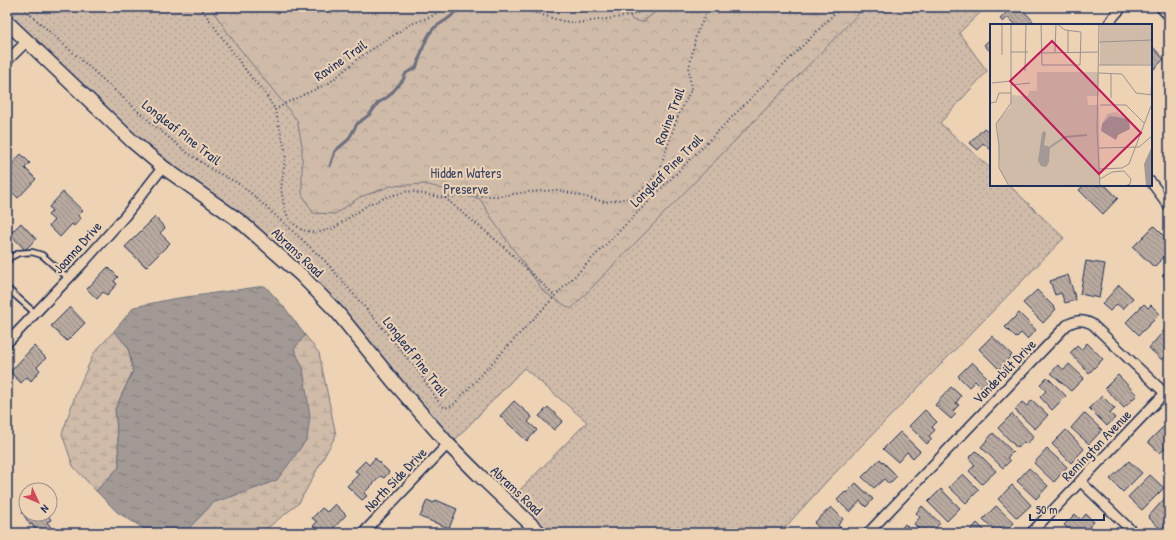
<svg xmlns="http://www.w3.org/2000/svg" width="1176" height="540" viewBox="0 0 1176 540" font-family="'Patrick Hand',sans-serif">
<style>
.grass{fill:url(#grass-dots);stroke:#757583}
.forest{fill:url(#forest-crowns);stroke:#757583}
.wetland{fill:url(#wetland-marsh);stroke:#757583}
.water{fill:url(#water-ripples);stroke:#6c6f7f}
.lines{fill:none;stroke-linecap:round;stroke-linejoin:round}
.stream{stroke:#6c6f7f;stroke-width:3}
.building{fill:url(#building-back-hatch);stroke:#1b2f5e}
.lane-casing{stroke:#1b2f5e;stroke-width:8}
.street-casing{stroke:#1b2f5e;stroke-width:12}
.secondary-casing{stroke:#1b2f5e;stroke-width:16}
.path{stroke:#1b2f5e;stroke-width:2;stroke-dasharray:1 3;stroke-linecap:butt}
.lane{stroke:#edd3b4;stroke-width:4.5}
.street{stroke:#edd3b4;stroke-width:9}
.secondary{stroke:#edd3b4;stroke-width:13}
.labels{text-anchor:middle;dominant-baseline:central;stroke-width:4;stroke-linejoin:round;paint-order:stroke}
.street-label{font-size:14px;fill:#1b2f5e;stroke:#edd3b4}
.park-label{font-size:14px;fill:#364469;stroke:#edd3b4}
.inset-river{fill:none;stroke:#a29995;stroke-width:2}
.inset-road{fill:none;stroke:#999192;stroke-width:1}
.view{fill:#c2185b;fill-opacity:0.15;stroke:#c2185b;stroke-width:2}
.inset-edge{fill:none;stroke:#1b2f5e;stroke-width:2}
</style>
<defs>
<pattern id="grass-dots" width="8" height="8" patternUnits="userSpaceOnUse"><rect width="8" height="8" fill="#cfbba8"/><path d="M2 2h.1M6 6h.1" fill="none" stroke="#b1a193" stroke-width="1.8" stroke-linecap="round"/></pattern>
<pattern id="forest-crowns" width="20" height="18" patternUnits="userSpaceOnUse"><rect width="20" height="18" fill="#cfbba8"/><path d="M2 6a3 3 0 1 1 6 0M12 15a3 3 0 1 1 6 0" fill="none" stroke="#b1a193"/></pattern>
<pattern id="wetland-marsh" width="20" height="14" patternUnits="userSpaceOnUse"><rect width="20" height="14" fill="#cfbba8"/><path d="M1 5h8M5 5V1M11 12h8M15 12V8" fill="none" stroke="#b1a193"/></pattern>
<pattern id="water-ripples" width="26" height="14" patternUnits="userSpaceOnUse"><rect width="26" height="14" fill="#a29995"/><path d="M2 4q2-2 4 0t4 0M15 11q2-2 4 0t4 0" fill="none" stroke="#837d7d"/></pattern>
<pattern id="building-back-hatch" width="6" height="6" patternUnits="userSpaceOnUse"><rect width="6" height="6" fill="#b9aa9f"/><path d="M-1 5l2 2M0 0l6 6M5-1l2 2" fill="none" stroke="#968b85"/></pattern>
</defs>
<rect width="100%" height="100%" fill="#edd3b4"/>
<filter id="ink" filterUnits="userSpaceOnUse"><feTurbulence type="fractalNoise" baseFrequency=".025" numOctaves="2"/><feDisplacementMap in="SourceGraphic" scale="8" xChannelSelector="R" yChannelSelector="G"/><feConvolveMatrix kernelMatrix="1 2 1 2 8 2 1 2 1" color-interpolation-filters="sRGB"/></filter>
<g filter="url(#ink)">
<path class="grass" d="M7 7H986L959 33 987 71 940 123 991 169V185H1009L1064 238 827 481 780 533H548L511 499 587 422 524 368 453 442C424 408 397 372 366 340L135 137 7 15Z"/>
<path class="forest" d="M210 7H627L631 16 643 22 661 7H865L571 309 544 292 498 228 480 199 425 184 391 186 360 197 335 214 313 213 302 194V145L297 120 235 43Z"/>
<g class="wetland">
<path d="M627 7H661L643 22 632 20Z"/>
<path d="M114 331 128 347 133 371 115 409 118 441 119 467 96 491 73 466 62 434 76 393 94 353Z"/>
<path d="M305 335 319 353 336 435 299 503 261 533H189L190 527 214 502 249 491 303 368 294 349Z"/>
</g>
<path class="water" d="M265 286 285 308 305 335 294 349 303 368 310 416 307 439 277 480 249 491 214 502 190 527 189 533H151L117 512 96 491 119 467 118 440 115 409 133 371 128 347 114 331 134 307 172 299Z"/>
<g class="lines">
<path class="stream" d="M330 166 335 151 348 140 357 124 370 114 378 103 389 96 403 80 406 73 416 68C421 56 424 38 434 28 441 22 455 17 457 7"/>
</g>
<g class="building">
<path d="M1003 7H1020L1033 21 1029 25H1016L1008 17 1003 22 1000 19 1007 12 1003 8Z"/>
<path d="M991 38V52L984 45Z"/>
<path d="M1151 45 1164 59 1151 72Z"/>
<path d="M984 128 989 132 991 129V150L983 143 978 150 970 143Z"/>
<path d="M21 154 30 163 25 168 36 179 18 198 7 187V169Z"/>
<path d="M1084 185H1105L1118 198 1103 214 1079 190Z"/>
<path d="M63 192 83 211 78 216 81 218 74 226 72 224 60 237 49 226 54 220 48 215 52 211 49 207Z"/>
<path d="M155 217 165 228 160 233 170 243 146 267 125 247Z"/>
<path d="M21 223 36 239 25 250 10 234Z"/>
<path d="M1154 226 1169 241V252L1154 267 1133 247Z"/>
<path d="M1086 261 1105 264 1099 298 1080 294Z"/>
<path d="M108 267 118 277 114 281 117 284 107 295 103 292 97 299 87 289Z"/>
<path d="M1169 269V282L1162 276Z"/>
<path d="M1068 275 1076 300 1065 303 1061 293 1055 295 1050 281Z"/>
<path d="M1119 285 1133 298 1123 309 1117 304 1110 311 1102 304Z"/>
<path d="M1037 290 1056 309 1043 323 1023 303Z"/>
<path d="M1144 304 1148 308 1151 305 1160 314 1139 335 1126 322Z"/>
<path d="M70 307 85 323 67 341 51 326Z"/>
<path d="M1019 313 1036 330 1027 339 1021 333 1016 338 1005 327Z"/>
<path d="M1167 327 1169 329V353L1162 360 1149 348Z"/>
<path d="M992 336 1012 355 999 369 979 349Z"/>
<path d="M1087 343 1103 359 1089 373 1070 353 1077 346 1081 350Z"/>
<path d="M34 346 46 358 37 367 40 370 31 381 27 377 21 383 10 372Z"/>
<path d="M972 362 989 379 981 387 975 381 969 387 958 376Z"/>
<path d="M1069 364 1084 378 1071 391 1051 373 1058 365 1064 370Z"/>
<path d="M1118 375 1137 395 1124 408 1105 388Z"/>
<path d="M1047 377 1066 396 1052 410 1040 397 1046 391 1040 384Z"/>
<path d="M951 387 961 396 956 403 959 405 953 411 956 414 951 419 935 405Z"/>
<path d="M1102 396 1115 409 1110 413 1115 418 1107 426 1089 408Z"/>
<path d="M1032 400 1048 415 1035 429 1015 410 1022 402 1027 406Z"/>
<path d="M514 401 532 417 528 422 537 430 527 441 500 416Z"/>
<path d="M548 407 563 421 554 430 539 416Z"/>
<path d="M925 410 937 422 932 427 935 430 929 436 932 439 927 444 909 426Z"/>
<path d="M1084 413 1102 430 1089 444 1071 428Z"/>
<path d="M1012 414 1034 437 1026 444 1024 442 1017 448 998 428Z"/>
<path d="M1163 427 1166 431 1169 428V445L1160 453 1148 442Z"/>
<path d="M1066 430 1084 449 1071 463 1052 444Z"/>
<path d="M900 432 920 451 913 458 907 452 898 462 883 449Z"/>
<path d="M993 433 1013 452 1007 458 1010 461 1003 468 981 447Z"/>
<path d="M1047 449 1067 467 1054 482 1034 463Z"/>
<path d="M976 451 996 471 982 484 969 471 975 465 969 458Z"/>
<path d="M375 458 389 472 384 478 381 476 364 493 367 496 362 500 347 486 359 474 355 471 365 461 369 465Z"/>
<path d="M880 459 897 476 889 484 884 479 874 488 862 477Z"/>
<path d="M1129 461 1142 473 1123 492 1110 479Z"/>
<path d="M1029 468 1048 486 1036 499 1017 481Z"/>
<path d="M963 474 979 490 966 503 949 487Z"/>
<path d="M1150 475 1164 488 1142 510 1128 497Z"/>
<path d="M856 483 873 499 866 507 860 501 850 512 837 500 845 492 846 493Z"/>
<path d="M1012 485 1031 505 1017 518 998 499Z"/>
<path d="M941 489 960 508 947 521 928 502Z"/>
<path d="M1166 497 1169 499V522L1162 530 1148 517Z"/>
<path d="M427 500 434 503 436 500 457 509 449 528 420 517Z"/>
<path d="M335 504 346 515 329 533H321L313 526 317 522 312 518 322 508 327 512Z"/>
<path d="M922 506 940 523 931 533H923L914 524 920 517 916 513Z"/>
<path d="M996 506 1014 523 1007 530 1003 526 997 532 983 519Z"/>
<path d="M831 507 843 519 838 525 841 528 836 533H824L814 523Z"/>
<path d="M26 509V514H49L48 515 51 520 47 522 52 529 47 533H37L32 524 30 525 22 512Z"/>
<path d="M1075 514 1081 520 1086 514 1094 522 1083 533H1073L1064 525Z"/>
<path d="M977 523 987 533H968Z"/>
<path d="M905 524 914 533H898Z"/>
<path d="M807 528 813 533H802Z"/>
</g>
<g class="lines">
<g class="lane-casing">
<g id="lane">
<path d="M7 263 9 258 19 253 32 252 42 255 68 278"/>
<path d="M7 288 35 313"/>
</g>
</g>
<g class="street-casing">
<g id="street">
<path d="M1108 25 1114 16 1122 7"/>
<path d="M7 61 27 41"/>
<path d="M1151 182 1169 206"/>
<path d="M7 343 84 262 125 216 163 167"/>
<path d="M1080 481 1134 533"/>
<path d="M363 533 448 444"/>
<path d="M868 533 1067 325C1076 320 1083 319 1092 324L1169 397"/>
<path d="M1031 533 1165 393"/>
</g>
</g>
<g class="secondary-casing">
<g id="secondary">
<path d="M1163 7 1169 13"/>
<path d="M7 22 132 141 163 167 241 222 301 275 337 312 393 381 448 444 479 475 540 533"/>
</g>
</g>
<g class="path">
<path d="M22 7 157 128 188 153 216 172 236 182 251 193 325 261 375 319 418 371 440 404 445 408 452 406 555 296 841 7"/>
<path d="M200 7 253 80 265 93 275 110"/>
<path d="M446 7 432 16 411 24 363 55 329 83 286 103 275 110 286 153 281 189 285 210 290 221 302 230 316 233 334 228 369 204 387 197 408 191 445 198 456 196H501L527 192 558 190 605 202 630 198 647 185 659 171 677 118 691 90 689 69 696 35 709 7"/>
<path d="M525 7 536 13 558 20 576 23 629 16 655 7"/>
<path d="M445 198 503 246 555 296"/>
</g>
<use href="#lane" class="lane"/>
<use href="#street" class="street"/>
<use href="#secondary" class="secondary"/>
</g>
</g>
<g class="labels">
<g class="street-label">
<text transform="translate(340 60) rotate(-35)">Ravine Trail</text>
<text transform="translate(669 116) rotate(-69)">Ravine Trail</text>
<text transform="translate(182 132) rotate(38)">Longleaf Pine Trail</text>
<text transform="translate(666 170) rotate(-45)">Longleaf Pine Trail</text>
<text transform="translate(77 247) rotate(-48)">Joanna Drive</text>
<text transform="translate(298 252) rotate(43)">Abrams Road</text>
<text transform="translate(416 356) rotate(52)">Longleaf Pine Trail</text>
<text transform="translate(1004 371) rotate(-46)">Vanderbilt Drive</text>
<text transform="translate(1096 445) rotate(-46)">Remington Avenue</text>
<text transform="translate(395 479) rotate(-46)">North Side Drive</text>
<text transform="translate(517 490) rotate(43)">Abrams Road</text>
</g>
<g class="park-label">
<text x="466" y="172">Hidden Waters<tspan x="466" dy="16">Preserve</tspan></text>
</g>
</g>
<g transform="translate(990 24)">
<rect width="162" height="162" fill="#edd3b4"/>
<path d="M47 48H109V72H97L98 81H109L110 162H20L10 147 7 97 20 83 22 71 38 72 39 67H47Z" fill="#cfbba8"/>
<path d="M110 0H162V40L110 41ZM42 81 90 82 88 97 94 105 102 109 96 117 91 144 77 162H22L20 159 25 134 31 135V126L37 115 35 102 41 97 39 88ZM58 97 62 99 59 138 55 145H50L44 138 48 126V109Z" fill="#cfbba8" fill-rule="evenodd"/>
<path d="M126 88 137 94 112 100 117 90ZM58 97 62 99 61 122 55 121 57 111 53 106 47 135 51 143 57 142 53 146 48 144 44 138 48 126 47 109Z" fill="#cfbba8"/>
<path d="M120 92 139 95 140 105 128 111 126 116 111 107 112 100ZM54 107 56 109 54 121 60 123 59 138 56 143 51 142 48 137 52 109ZM162 122V162H156L154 140Z" fill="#a29995"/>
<path class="inset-river" d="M60 123 75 113 97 111"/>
<path class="inset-road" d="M51 0 52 41H90L91 8 75 6 67 0M109 0 107 105 110 162M109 18 162 16M21 28H38M65 28 66 0M78 28V6M51 29 109 28M12 31V0M109 41H162M35 47 36 0M109 49 132 50 146 69 162 71M121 50V74M2 59 21 57M21 61 40 59M161 71 162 48M0 79 6 78 9 69H21M110 81H136L154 99M109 124 149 123 162 112M110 145 132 144 139 140 161 82M110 155 122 148 134 147 141 155 140 160 135 162M19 162 9 144V122L6 100 21 79V0"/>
<path class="view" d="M62 17 151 109 109 150 20 57Z"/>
<rect width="162" height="162" class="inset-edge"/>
</g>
<rect width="1176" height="540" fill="none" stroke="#edd3b4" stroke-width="24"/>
<rect x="12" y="12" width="1152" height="516" fill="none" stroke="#1b2f5e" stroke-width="1.5" filter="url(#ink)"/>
<g transform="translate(38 502) rotate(134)"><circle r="19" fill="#edd3b4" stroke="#999192"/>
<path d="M0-3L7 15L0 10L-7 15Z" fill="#d1495b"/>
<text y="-6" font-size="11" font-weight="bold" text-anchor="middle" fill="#1b2f5e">N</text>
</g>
<path d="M1030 514v6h74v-6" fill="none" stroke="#1b2f5e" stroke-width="2"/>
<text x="1036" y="514" font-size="12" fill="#1b2f5e" stroke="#edd3b4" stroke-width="3" paint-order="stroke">50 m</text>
</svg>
